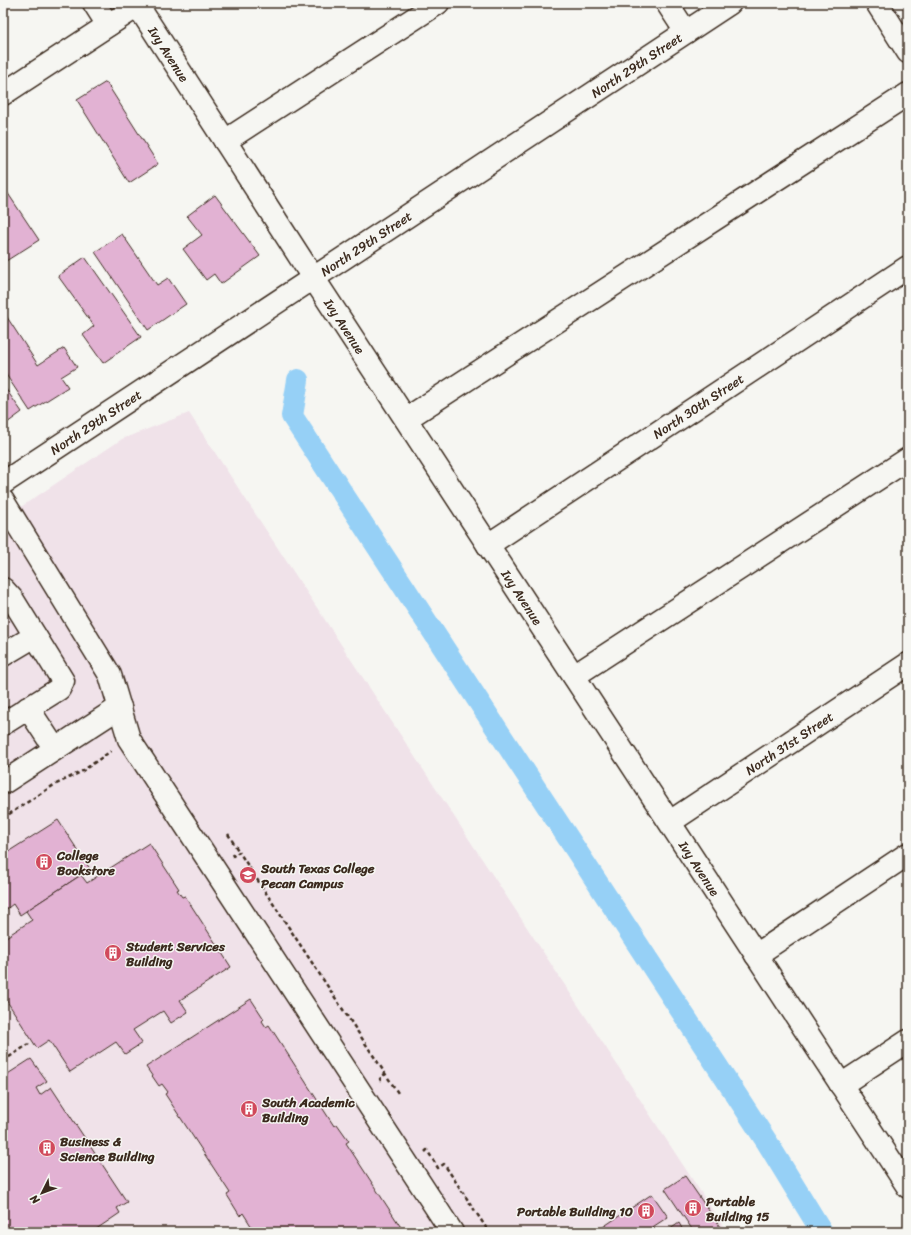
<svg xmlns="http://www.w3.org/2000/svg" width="911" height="1235" viewBox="0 0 911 1235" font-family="Sriracha,sans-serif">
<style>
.built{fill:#f0e2e9}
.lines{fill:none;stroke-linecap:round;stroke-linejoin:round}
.canal{stroke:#96d0f6;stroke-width:22}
.building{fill:#e2b2d3;stroke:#3b2a1e}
.minor-casing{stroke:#3b2a1e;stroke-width:25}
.path{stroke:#3b2a1e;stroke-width:2.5;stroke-dasharray:4 3;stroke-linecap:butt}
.minor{stroke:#f6f6f2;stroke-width:22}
.labels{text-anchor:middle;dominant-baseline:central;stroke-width:3;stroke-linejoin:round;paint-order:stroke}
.street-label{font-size:13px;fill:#3b2a1e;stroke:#f6f6f2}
.poi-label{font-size:13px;font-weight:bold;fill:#3b2a1e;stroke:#f6f6f2;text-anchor:start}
</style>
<rect width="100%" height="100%" fill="#f6f6f2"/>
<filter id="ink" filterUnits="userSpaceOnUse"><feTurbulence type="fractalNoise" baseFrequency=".025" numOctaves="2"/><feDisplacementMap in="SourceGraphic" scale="8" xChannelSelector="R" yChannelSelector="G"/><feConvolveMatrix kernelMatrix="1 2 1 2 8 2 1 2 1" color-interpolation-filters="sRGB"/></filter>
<g filter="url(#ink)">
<path class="built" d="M189 413 727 1232H3V519L122 439Z"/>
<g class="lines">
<path class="canal" d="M298 380 292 416 767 1142 822 1232"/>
</g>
<g class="building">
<path d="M106 82 158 164 129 183 77 100Z"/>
<path d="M3 186 39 240 6 261 3 256Z"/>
<path d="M215 195 260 256 221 284 214 274 206 280 183 249 202 235 187 216Z"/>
<path d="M122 234 157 285 168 278 186 304 148 330 95 252Z"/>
<path d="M85 257 141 337 103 363 83 335 94 326 58 276Z"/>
<path d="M3 311 38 365 64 348 77 367 61 377 68 387 30 411 3 370Z"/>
<path d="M3 385 22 412 3 426Z"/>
<path d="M58 820 90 869 20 915 13 904 4 911 3 855Z"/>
<path d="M149 843 179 889 177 890 182 897 185 896 231 967 180 1000 188 1012 171 1023 163 1011 133 1030 142 1043 125 1054 116 1042 70 1072 49 1040 37 1048 3 995V939L32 920 26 911 81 875 87 883Z"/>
<path d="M251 999 264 1019 262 1021 266 1027 269 1025 334 1126 337 1124 349 1141 346 1143 404 1232H255L243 1213 240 1216 227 1195 230 1193 165 1094 168 1092 162 1084 159 1086 146 1067Z"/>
<path d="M31 1059 47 1081 36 1088 40 1095 51 1087 127 1202 117 1208 120 1213 92 1232H3V1077Z"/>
<path d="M685 1176 720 1227 712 1232H694L665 1189Z"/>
<path d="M652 1194 668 1217 645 1232H602L600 1229Z"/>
<path d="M679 1223 684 1232H666Z"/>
</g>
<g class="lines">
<g class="minor-casing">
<g id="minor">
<path d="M94 3 108 25"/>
<path d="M667 3 686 32"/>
<path d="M877 3 908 52"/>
<path id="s1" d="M138 6 314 279 908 1187"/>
<path d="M3 94 142 3"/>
<path d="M225 141 438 3"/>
<path d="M406 419 908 94"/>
<path id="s2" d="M3 483 730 3"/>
<path d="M3 501 110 675 129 739 452 1232"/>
<path id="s3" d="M488 545 908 267"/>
<path d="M3 589 13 600 63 681 59 689 3 724"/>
<path d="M3 655 35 636"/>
<path d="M574 676 908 459"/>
<path d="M28 708 55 749"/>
<path d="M3 783 120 707"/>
<path id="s4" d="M670 822 908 664"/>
<path d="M756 955 908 854"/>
<path d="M841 1085 908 1041"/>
</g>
</g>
<g class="path">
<path d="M3 818 54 785 81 772 111 751"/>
<path d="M228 834 239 852"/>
<path d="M232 854 233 856 239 852 398 1093"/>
<path d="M3 1061 29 1044"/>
<path d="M381 1081 380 1079 385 1074"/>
<path d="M425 1152 427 1150 438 1168 444 1164 489 1232"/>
</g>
<use href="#minor" class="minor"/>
</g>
</g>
<defs>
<g id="building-disc" transform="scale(0.9)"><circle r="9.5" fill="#d1495b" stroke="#f6f6f2"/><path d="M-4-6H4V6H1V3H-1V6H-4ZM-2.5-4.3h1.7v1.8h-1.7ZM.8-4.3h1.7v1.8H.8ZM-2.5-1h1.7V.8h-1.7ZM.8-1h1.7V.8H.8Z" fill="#fff"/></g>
<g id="university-disc" transform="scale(0.9)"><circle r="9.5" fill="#d1495b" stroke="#f6f6f2"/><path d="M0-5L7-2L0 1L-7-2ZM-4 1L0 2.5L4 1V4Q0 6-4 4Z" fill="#fff"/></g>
</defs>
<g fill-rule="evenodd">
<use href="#building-disc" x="44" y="862"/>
<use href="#university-disc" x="248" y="875"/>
<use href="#building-disc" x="113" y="953"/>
<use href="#building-disc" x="249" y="1109"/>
<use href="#building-disc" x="47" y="1148"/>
<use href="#building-disc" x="693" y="1208"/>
<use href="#building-disc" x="646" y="1211"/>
</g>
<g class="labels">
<g class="street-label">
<text stroke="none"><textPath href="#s1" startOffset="57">Ivy Avenue</textPath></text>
<text stroke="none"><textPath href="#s2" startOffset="759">North 29th Street</textPath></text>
<text stroke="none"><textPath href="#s2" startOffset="435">North 29th Street</textPath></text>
<text stroke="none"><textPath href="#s1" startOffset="381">Ivy Avenue</textPath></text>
<text stroke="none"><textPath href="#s3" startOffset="252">North 30th Street</textPath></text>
<text stroke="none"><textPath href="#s2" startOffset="111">North 29th Street</textPath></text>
<text stroke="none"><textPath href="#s1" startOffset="705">Ivy Avenue</textPath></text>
<text stroke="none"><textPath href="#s4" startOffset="143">North 31st Street</textPath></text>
<text stroke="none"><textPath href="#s1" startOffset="1029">Ivy Avenue</textPath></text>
</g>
<g class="poi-label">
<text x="57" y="855">College<tspan x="57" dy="15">Bookstore</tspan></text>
<text x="261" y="868">South Texas College<tspan x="261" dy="15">Pecan Campus</tspan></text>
<text x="126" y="946">Student Services<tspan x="126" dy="15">Building</tspan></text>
<text x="262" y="1102">South Academic<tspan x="262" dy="15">Building</tspan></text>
<text x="60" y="1141">Business &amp;<tspan x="60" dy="15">Science Building</tspan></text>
<text x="706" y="1201">Portable<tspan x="706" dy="15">Building 15</tspan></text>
<text x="633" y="1211" text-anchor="end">Portable Building 10</text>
</g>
</g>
<rect width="911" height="1235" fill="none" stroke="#f6f6f2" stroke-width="16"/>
<rect x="8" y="8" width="895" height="1219" fill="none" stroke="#3b2a1e" stroke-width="1.5" filter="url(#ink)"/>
<g transform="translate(42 1193) rotate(228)" stroke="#f6f6f2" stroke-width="3" paint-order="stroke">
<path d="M0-3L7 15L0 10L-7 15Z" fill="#3b2a1e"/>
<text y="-6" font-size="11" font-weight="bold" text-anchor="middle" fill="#3b2a1e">N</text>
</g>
</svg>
